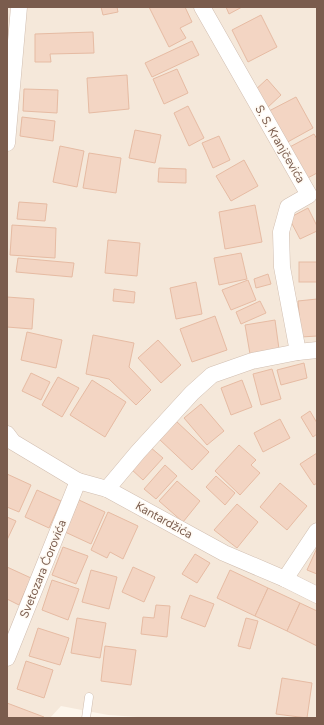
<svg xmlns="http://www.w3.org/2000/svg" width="324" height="725" viewBox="0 0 324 725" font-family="Figtree,sans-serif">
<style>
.residential{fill:#f5e8da}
.building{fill:#f3d5c3;stroke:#e6bba3}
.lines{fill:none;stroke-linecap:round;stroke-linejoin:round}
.service-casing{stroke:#d1beb0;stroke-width:9}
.minor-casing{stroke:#d1beb0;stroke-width:17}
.service{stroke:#fff;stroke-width:8}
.minor{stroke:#fff;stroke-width:16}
.labels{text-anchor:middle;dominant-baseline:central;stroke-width:3;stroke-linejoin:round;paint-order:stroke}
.street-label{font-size:12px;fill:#7a5c4d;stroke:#fffaf3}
</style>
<rect width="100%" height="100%" fill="#fdf6ec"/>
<path class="residential" d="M7 7H317V718H153L108 715 61 706 50 718H7Z"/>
<g class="building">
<path d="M101 7H117L118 12 103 15Z"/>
<path d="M149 7H185L192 22 180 28 186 38 169 47Z"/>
<path d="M226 7H242L229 14Z"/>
<path d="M261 15 277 47 248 62 232 30Z"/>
<path d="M93 32 94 53 50 54 51 62H35V34Z"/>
<path d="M192 41 199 55 152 77 145 63Z"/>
<path d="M177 69 188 93 164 104 153 79Z"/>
<path d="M127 75 129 109 89 113 87 78Z"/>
<path d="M267 79 281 95 267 108 253 92Z"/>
<path d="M24 89 58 90 57 113 23 111Z"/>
<path d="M296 97 313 128 284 144 267 112Z"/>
<path d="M188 106 204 138 189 146 174 113Z"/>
<path d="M22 117 55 121 53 141 20 136Z"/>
<path d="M135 130 161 135 155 163 129 158Z"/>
<path d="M314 134 317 139V173L302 181 286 149Z"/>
<path d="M219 136 230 160 213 168 202 143Z"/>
<path d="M60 146 84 151 77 187 53 182Z"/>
<path d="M89 153 121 158 116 193 83 188Z"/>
<path d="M244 160 258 186 231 201 216 176Z"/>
<path d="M159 168 186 169V183L158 182Z"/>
<path d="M19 202 47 204 45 221 17 219Z"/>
<path d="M255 205 262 242 225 249 219 212Z"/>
<path d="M308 208 317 226V231L300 239 289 218Z"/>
<path d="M12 225 56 228 55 258 10 255Z"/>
<path d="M108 240 140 243 137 276 105 273Z"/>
<path d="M241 253 247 279 219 285 214 258Z"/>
<path d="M18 258 74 263 72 277 16 272Z"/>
<rect x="299" y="262" width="18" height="20"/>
<path d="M268 274 271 284 256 288 254 279Z"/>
<path d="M248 280 256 300 231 310 222 290Z"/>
<path d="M196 282 202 314 176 319 170 288Z"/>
<path d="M114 289 135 292 134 303 113 301Z"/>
<path d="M7 297 34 299 32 329 7 327Z"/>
<path d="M317 299V336L301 337 298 301Z"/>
<path d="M260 301 266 313 241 324 236 312Z"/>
<path d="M215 316 227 350 192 362 180 329Z"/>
<path d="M275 320 279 349 250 354 245 325Z"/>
<path d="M27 332 62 340 56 368 21 360Z"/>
<path d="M93 335 134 343 129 367 151 390 136 405 109 379 86 374Z"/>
<path d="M158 340 181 365 161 383 138 358Z"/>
<path d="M304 363 307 378 281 385 277 370Z"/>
<path d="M272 369 281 399 261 405 253 374Z"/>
<path d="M31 373 50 382 41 400 22 391Z"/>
<path d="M58 377 79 388 62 417 42 405Z"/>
<path d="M92 380 126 402 105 437 70 415Z"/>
<path d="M242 380 252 407 231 415 221 388Z"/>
<path d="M201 404 224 431 207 445 184 418Z"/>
<path d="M310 411 317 423V434L313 437 301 417Z"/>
<path d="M280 419 290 438 263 452 254 433Z"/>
<path d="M176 421 209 452 192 470 159 439Z"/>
<path d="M239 445 256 460 251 465 260 473 240 495 215 471Z"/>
<path d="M150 447 163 458 143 480 131 469Z"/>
<path d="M317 453V483L314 485 300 464Z"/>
<path d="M165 465 177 476 156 499 144 489Z"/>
<path d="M7 474 31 485 19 512 7 507Z"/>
<path d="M216 476 235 493 225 505 206 487Z"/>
<path d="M177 481 200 501 183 522 159 501Z"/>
<path d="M280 483 307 506 287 530 260 507Z"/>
<path d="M37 490 61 501 49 528 25 517Z"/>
<path d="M79 500 105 512 91 544 65 532Z"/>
<path d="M237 504 258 522 237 548 214 530Z"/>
<path d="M108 512 138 526 123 559 110 552 107 558 91 550Z"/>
<path d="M7 517 16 521 7 540Z"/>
<path d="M63 547 88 556 76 584 52 575Z"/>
<path d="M317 548V574L307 570Z"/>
<path d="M195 554 210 563 197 583 182 574Z"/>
<path d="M7 567 31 578 19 605 7 599Z"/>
<path d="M133 567 155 577 144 602 122 592Z"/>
<path d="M91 570 117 577 109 609 82 602Z"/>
<path d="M230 570 268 588 255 616 217 598Z"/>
<path d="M52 580 79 589 68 620 42 610Z"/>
<path d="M268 588 300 603 287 631 255 616Z"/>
<path d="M190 595 214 604 205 627 181 618Z"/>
<path d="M300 603 317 611V646L287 631Z"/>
<path d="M156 605 170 606 167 637 141 634 143 617 154 618Z"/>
<path d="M77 618 106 623 100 658 71 653Z"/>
<path d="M246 618 258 621 250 649 238 646Z"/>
<path d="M38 628 69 638 60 665 29 656Z"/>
<path d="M105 646 136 650 131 685 101 681Z"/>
<path d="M26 661 53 670 44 698 17 689Z"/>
<path d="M282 678 312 683 307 718 276 714Z"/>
<path d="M7 703 44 717V718H7Z"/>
</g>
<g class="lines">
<g class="service-casing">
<path id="service" d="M86 718 89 697"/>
</g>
<g class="minor-casing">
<g id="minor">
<path d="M202 7 309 195 288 207 281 232 282 267 298 352"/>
<path d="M7 143 19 7"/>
<path d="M7 434 13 442 78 481 107 489 224 553 285 579 317 595"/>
<path d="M107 489 138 452 192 393 212 375 252 361 298 352 317 350"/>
<path d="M285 579 317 531"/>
<path d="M7 658 78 481"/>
</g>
</g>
<use href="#service" class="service"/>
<use href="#minor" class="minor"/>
</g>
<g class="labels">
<g class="street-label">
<text transform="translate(280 144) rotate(60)">S. S. Kranjčevića</text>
<text transform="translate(164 520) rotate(29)">Kantardžića</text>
<text transform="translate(43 569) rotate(-68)">Svetozara Ćorovića</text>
</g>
</g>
<rect width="324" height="725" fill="none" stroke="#7a5c4d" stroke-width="16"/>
</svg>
